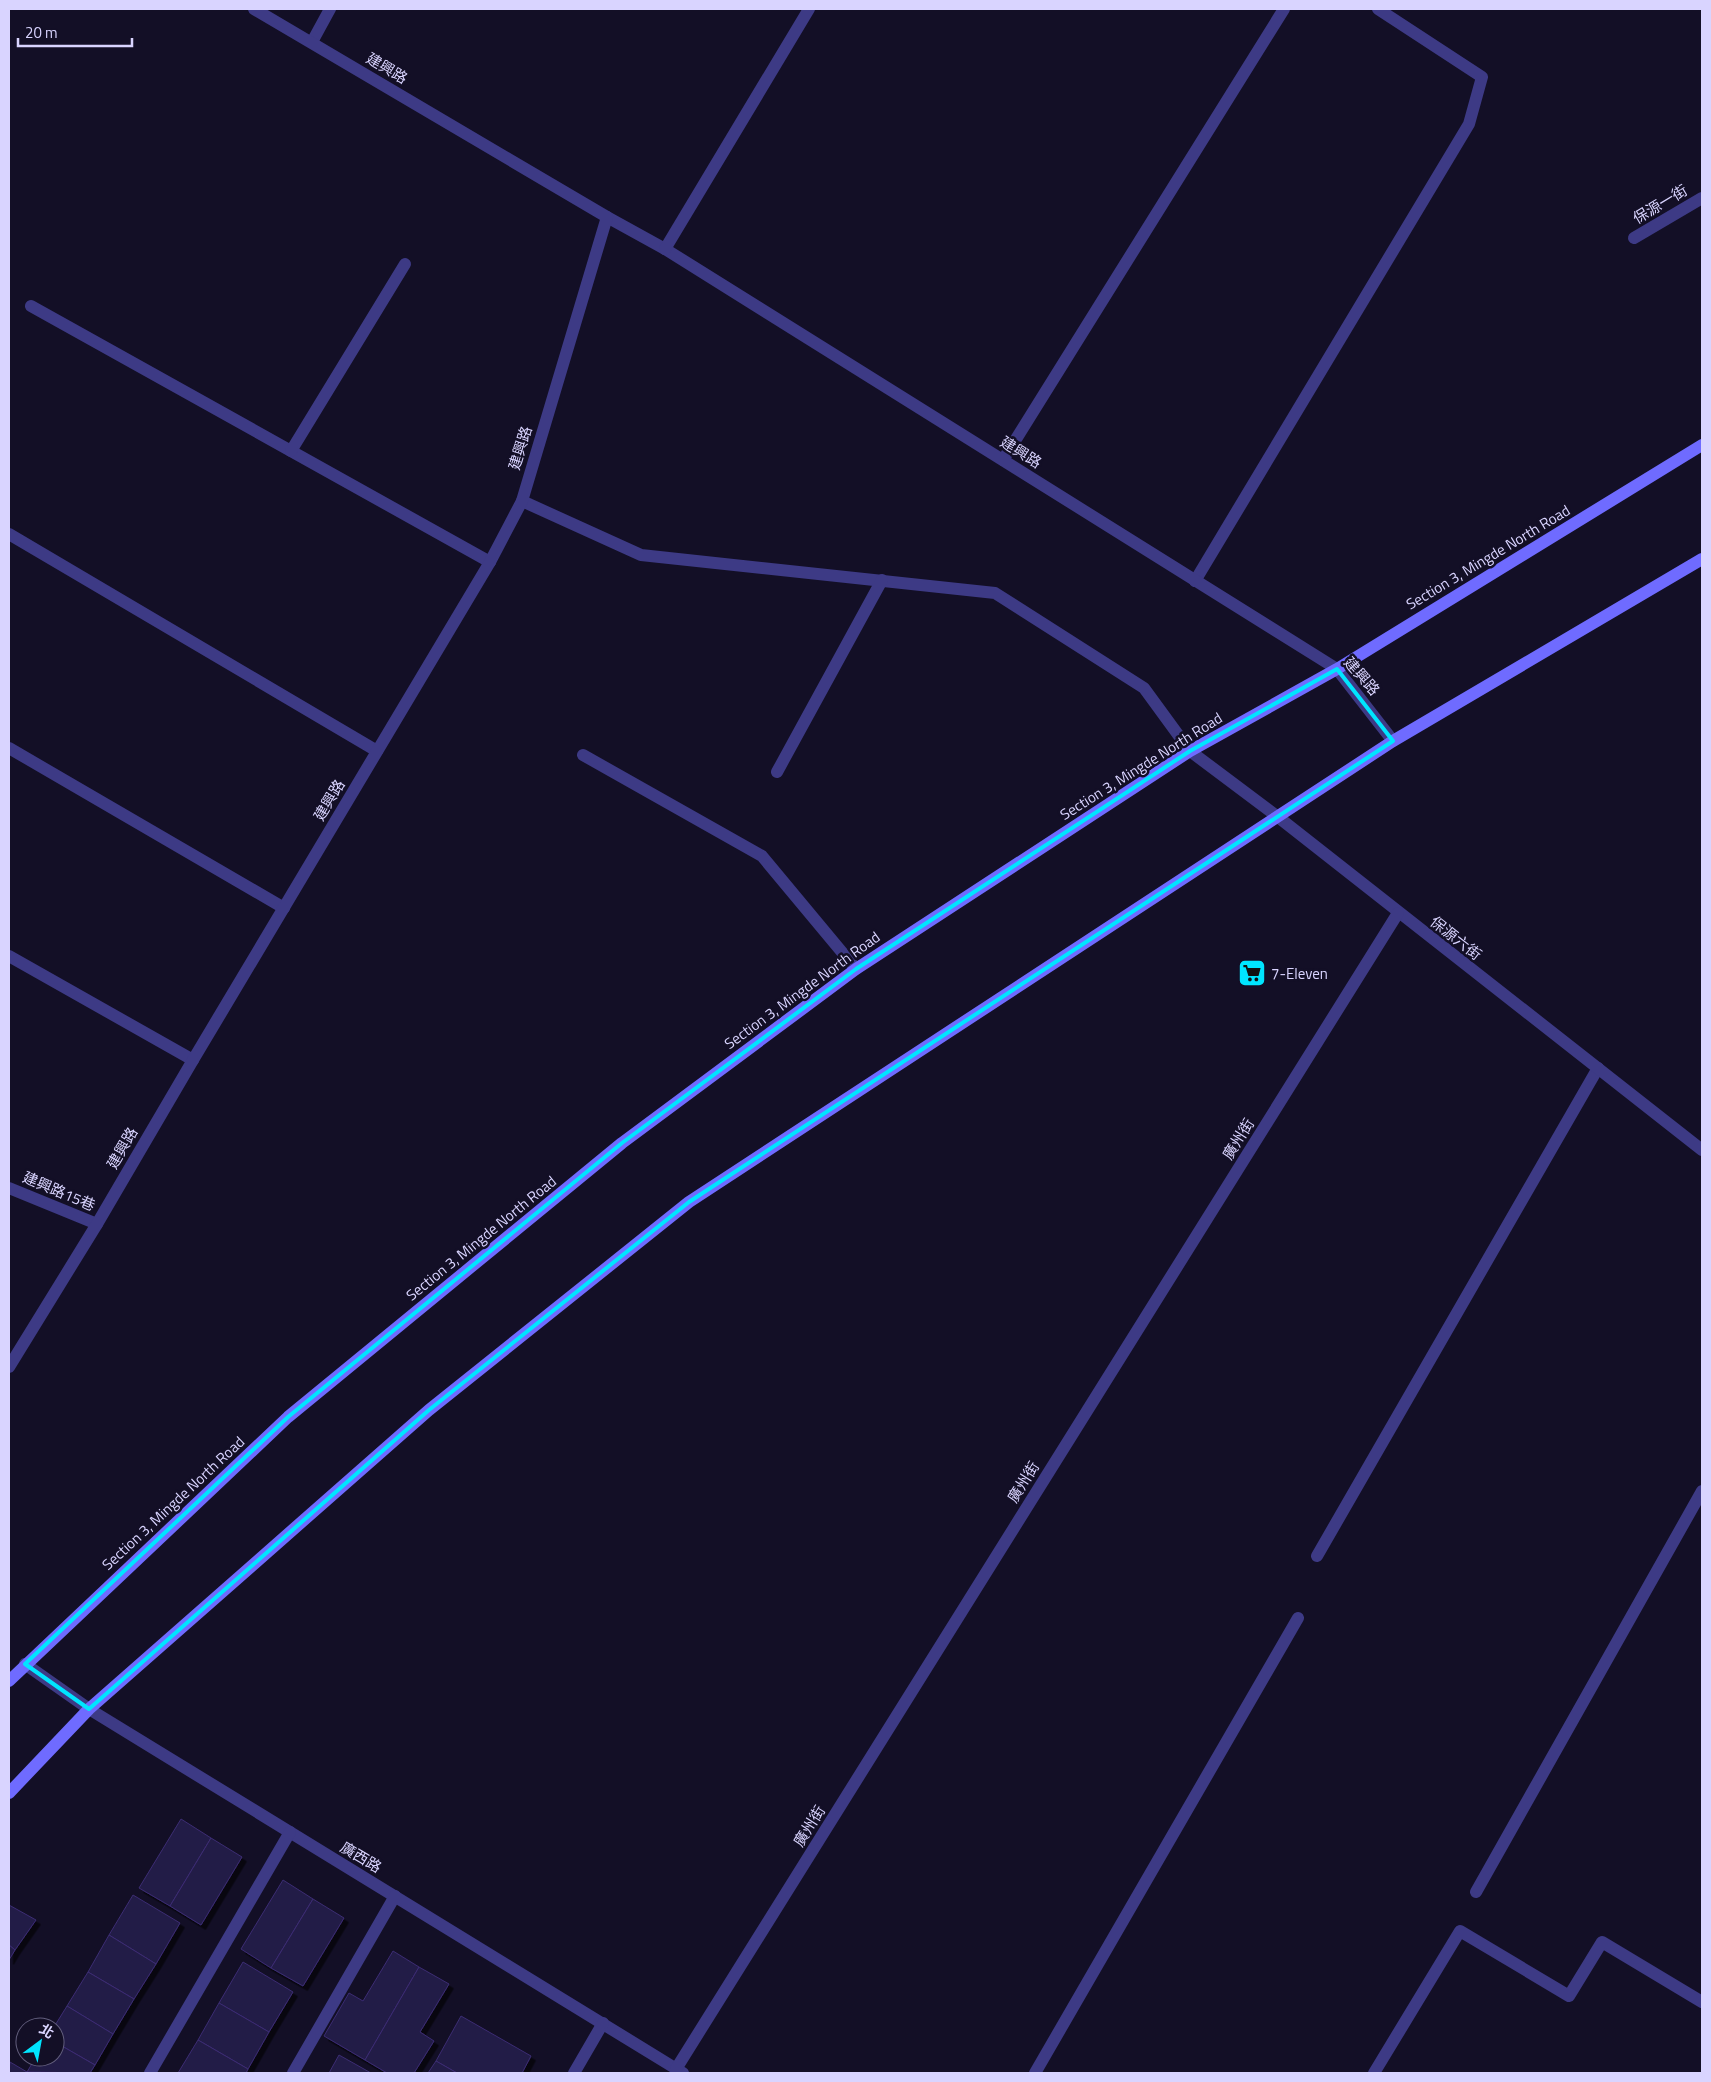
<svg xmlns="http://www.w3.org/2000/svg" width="1711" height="2082" viewBox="0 0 1711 2082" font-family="'Titillium Web','Noto Sans TC',sans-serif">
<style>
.building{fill:#241b47;stroke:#3b2d73;filter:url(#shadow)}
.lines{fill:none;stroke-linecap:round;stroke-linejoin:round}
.service{stroke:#3d3a85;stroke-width:12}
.minor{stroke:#3d3a85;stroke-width:12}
.tertiary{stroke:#3d3a85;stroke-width:12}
.secondary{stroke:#6f6bff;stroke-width:12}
.marked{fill:none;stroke:#00e5ff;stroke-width:4;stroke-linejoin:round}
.labels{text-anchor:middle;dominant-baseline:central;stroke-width:5;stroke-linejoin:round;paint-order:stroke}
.street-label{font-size:15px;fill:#d9d4ff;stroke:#130f26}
.poi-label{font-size:15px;fill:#d9d4ff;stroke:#130f26;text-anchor:start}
</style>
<defs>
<filter id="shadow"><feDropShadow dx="4.5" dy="4.5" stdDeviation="0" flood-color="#0009"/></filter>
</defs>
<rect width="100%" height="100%" fill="#130f26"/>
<g class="building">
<path d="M181 1819 211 1838 170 1906 139 1888Z"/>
<path d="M211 1838 242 1857 201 1925 170 1906Z"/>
<path d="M283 1880 313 1899 271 1968 241 1949Z"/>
<path d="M133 1895 180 1923 156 1964 109 1935Z"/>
<path d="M313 1899 344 1918 303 1986 271 1968Z"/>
<path d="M9 1905 36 1920 15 1950 9 1945Z"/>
<path d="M109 1935 156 1964 134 1999 88 1972Z"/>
<path d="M9 1945 15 1950 9 1960Z"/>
<path d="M393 1951 419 1967 365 2060 324 2036 349 1993 363 2001Z"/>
<path d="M243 1962 293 1992 269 2032 219 2003Z"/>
<path d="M419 1967 449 1984 420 2032 434 2041 414 2073H387L365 2060Z"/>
<path d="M88 1972 134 1999 113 2034 67 2006Z"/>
<path d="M219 2003 269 2032 248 2069 198 2040Z"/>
<path d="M67 2006 113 2034 95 2065 55 2042 54 2027Z"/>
<path d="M461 2016 531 2056 522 2073H457L436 2061Z"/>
<path d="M198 2040 248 2069 246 2073H178Z"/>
<path d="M55 2042 95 2065 90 2073 27 2072 36 2057H55Z"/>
<path d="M339 2055 371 2073H329Z"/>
<path d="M436 2061 457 2073H428Z"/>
<path d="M10 2062 27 2072 29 2073H9Z"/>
</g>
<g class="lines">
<g class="service">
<path d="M31 306 490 562"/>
<path d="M291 451 405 264"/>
<path d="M1003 460 1284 9"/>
<path d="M522 501 641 555 995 593 1144 688 1190 751"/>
<path d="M9 534 377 751"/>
<path d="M1195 581 1469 124 1482 77 1378 9"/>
<path d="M9 748 284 908"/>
<path d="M583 755 762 856 856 969"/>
<path d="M777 772 882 580"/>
<path d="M9 956 193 1060"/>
<path d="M1317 1556 1598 1068"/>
<path d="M1035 2073 1298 1618"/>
</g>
<g class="minor">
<path d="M312 42 330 9"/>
<path d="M607 217 665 249 1337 669 1393 741"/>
<path d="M1634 238 1702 198"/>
<path d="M665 249 809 9"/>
<path d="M1190 751 1278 817 1702 1150"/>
<path d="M9 1188 97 1224"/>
<path d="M25 1664 89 1709 683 2073"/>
<path d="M1476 1892 1702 1491"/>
<path d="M676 2069 1398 913"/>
<path d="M150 2073 290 1832"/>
<path d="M293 2073 395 1896"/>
<path d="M574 2073 603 2023"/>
<path d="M1374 2073 1460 1931 1569 1996 1602 1942 1702 2002"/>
</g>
<path class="tertiary" d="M9 1367 97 1224 193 1060 490 562 522 501 607 217 254 9"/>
<g class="secondary">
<path d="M9 1681 288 1417 622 1143 856 969 1190 751 1337 669 1702 445"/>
<path d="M9 1793 89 1709 429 1410 689 1202 1393 741 1702 559"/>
</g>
</g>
<path class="marked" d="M1337 669 1393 741 689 1202 429 1410 89 1709 25 1664 288 1417 622 1143 856 969 1190 751Z"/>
<defs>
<g id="supermarket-square" transform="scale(1.4375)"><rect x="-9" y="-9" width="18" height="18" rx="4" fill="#00e5ff" stroke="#130f26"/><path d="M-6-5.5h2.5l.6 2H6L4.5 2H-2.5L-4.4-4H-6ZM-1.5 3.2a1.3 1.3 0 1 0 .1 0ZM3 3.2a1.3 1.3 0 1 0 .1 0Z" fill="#111"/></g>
</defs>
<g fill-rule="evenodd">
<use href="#supermarket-square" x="1252" y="973"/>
</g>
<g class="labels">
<g class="street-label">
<text transform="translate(387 68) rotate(31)">建興路</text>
<text transform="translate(1660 204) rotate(-31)">保源一街</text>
<text transform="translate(520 448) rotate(-73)">建興路</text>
<text transform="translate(1021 452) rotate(32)">建興路</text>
<text transform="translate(1488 557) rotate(-31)">Section 3, Mingde North Road</text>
<text transform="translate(1362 676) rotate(49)">建興路</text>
<text transform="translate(1141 766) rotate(-32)">Section 3, Mingde North Road</text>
<text transform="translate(329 800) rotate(-59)">建興路</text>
<text transform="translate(1456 938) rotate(38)">保源六街</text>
<text transform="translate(802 990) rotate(-36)">Section 3, Mingde North Road</text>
<text transform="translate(1238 1139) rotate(-58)">廣州街</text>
<text transform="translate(122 1148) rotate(-60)">建興路</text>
<text transform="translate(59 1191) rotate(23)">建興路15巷</text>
<text transform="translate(481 1238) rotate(-39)">Section 3, Mingde North Road</text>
<text transform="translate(1023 1482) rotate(-58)">廣州街</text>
<text transform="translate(173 1503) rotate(-43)">Section 3, Mingde North Road</text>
<text transform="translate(809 1826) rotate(-58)">廣州街</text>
<text transform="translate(361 1857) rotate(31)">廣西路</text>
</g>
<g class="poi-label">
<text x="1271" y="973">7-Eleven</text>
</g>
</g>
<rect width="1711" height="2082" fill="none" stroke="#d9d4ff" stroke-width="20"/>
<g transform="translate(40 2042) rotate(32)"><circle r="24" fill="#130f26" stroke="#625e7d"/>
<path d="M0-4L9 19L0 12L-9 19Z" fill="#00e5ff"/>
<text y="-8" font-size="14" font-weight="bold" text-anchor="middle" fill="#d9d4ff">北</text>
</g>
<path d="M18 38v8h114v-8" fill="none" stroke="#d9d4ff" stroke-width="2.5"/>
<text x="25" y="38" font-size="15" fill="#d9d4ff" stroke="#130f26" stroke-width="4" paint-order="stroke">20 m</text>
</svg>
